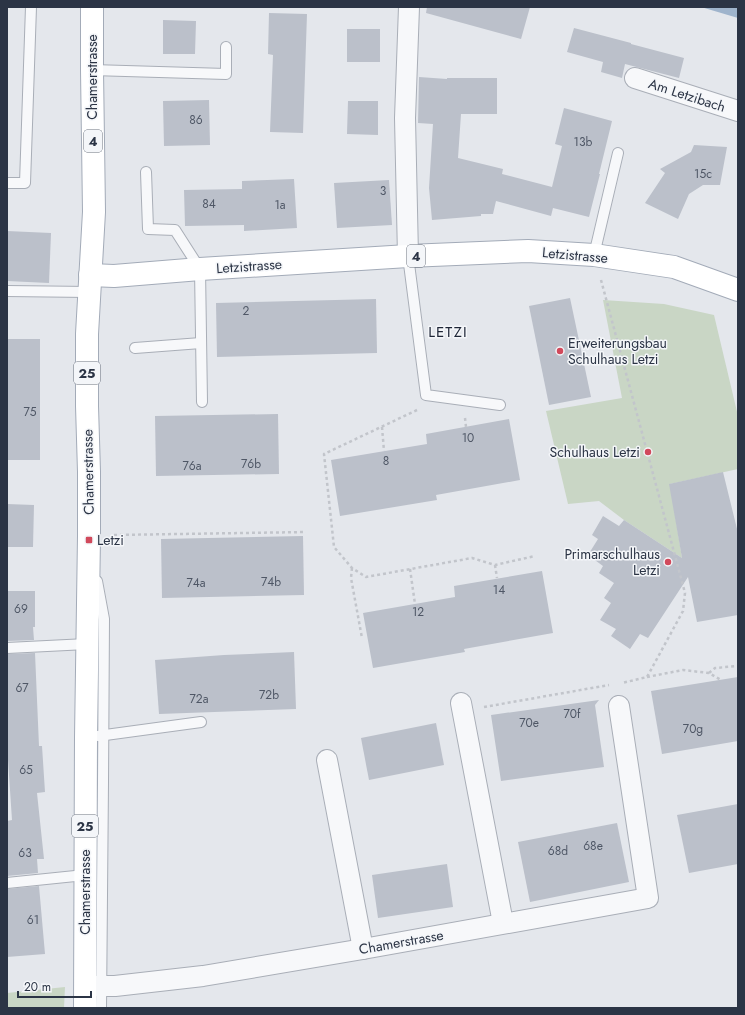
<svg xmlns="http://www.w3.org/2000/svg" width="745" height="1015" viewBox="0 0 745 1015" font-family="Jost,sans-serif">
<style>
.green{fill:#c9d6c5}
.water{fill:#9fb4cc}
.building{fill:#bbc0ca}
.lines{fill:none;stroke-linecap:round;stroke-linejoin:round}
.service-casing{stroke:#a9aeb7;stroke-width:12}
.minor-casing{stroke:#a9aeb7;stroke-width:22}
.primary-casing{stroke:#a3abb8;stroke-width:24}
.path{stroke:#c2c5cb;stroke-width:2.5;stroke-dasharray:3 3;stroke-linecap:butt}
.service{stroke:#f7f8fa;stroke-width:10}
.minor{stroke:#f7f8fa;stroke-width:20}
.primary{stroke:#fff;stroke-width:22}
.poi-dot{fill:#d1495b;stroke:#f4f6f9;stroke-width:1.5}
.labels{text-anchor:middle;dominant-baseline:central;stroke-width:3;stroke-linejoin:round;paint-order:stroke}
.number-label{font-size:12px;fill:#4f5766}
.shield{fill:#f4f6f9;stroke:#676e7b;stroke-width:1}
.shield-label{font-size:13px;font-weight:bold;fill:#2b3445}
.street-label{font-size:14px;fill:#2b3445;stroke:#f4f6f9}
.poi-label{font-size:14px;fill:#2b3445;stroke:#f4f6f9;text-anchor:start}
.neighbourhood-label{font-size:15px;letter-spacing:1px;fill:#1d2536;stroke:#f4f6f9}
</style>
<rect width="100%" height="100%" fill="#e4e7ec"/>
<g class="green">
<path d="M603 300 664 304 714 315 738 416V469L670 484 682 558 624 520 599 501 568 504 546 411 622 398Z"/>
<path d="M65 987 64 1008H7V993Z"/>
</g>
<path class="water" d="M701 7H738V18Z"/>
<g class="building">
<path d="M427 7H530L521 39 426 13Z"/>
<path d="M269 13 307 14 303 133 270 132 273 55 268 54Z"/>
<path d="M163 20 196 21 195 54H163Z"/>
<path d="M574 28 631 43V44L684 58 679 78 625 64 622 78 601 72 603 62 567 52Z"/>
<rect x="347" y="29" width="33" height="33"/>
<path d="M419 77 447 79V78H497V114H461L458 158 503 169 502 174 552 187 562 146 555 144 564 108 612 121 599 174H600L589 217 553 208 551 216 496 201 493 214H481V216L432 220 429 188 433 124 418 123Z"/>
<path d="M209 100 210 145 164 146 163 101Z"/>
<path d="M348 101H378V135L347 134Z"/>
<path d="M694 145 727 147 720 185H703L689 194 678 219 645 203 665 173 660 169 691 152Z"/>
<path d="M294 179 297 228 244 231V225L185 226 184 190 242 189V181Z"/>
<path d="M389 180 392 225 337 228 334 183Z"/>
<path d="M7 231 51 233 49 283 7 281Z"/>
<path d="M570 298 591 397 549 405 529 306Z"/>
<path d="M376 299 377 353 217 357 216 303Z"/>
<rect x="7" y="339" width="33" height="121"/>
<path d="M278 414 279 474 156 476 155 416Z"/>
<path d="M509 419 520 480 436 495 437 500 340 516 331 460 427 444 426 434Z"/>
<path d="M723 472 738 533V615L697 622 688 577 648 638 640 634 630 649 611 636 616 629 600 620 611 603 604 598 614 583 599 573 603 566 588 555 598 539 592 535 603 516 619 526 624 520 682 558 669 484Z"/>
<path d="M7 504 34 505 33 547H7Z"/>
<path d="M303 536 304 595 162 598 161 539Z"/>
<path d="M542 571 553 633 464 649 465 652 373 668 363 613 455 597 454 586Z"/>
<path d="M7 591H35V627H33L34 640 7 641Z"/>
<path d="M294 652 296 709 159 714 155 660 224 655Z"/>
<path d="M35 653 39 746H42L45 792 37 793 44 859H37L38 873 7 876V821L12 820 7 745V654Z"/>
<path d="M738 677V741L662 754 651 691Z"/>
<path d="M599 700 595 705 604 767 501 781 491 715Z"/>
<path d="M436 723 444 765 369 780 361 738Z"/>
<path d="M738 804V864L689 873 677 815Z"/>
<path d="M617 823 629 882 530 902 518 842Z"/>
<path d="M447 864 453 907 378 918 372 875Z"/>
<path d="M39 886 45 954 7 957V889Z"/>
</g>
<g class="lines">
<g class="service-casing">
<g id="service">
<path d="M92 70 226 74V47"/>
<path d="M146 172 148 229 175 230 200 269 202 402"/>
<path d="M7 183H25L31 7"/>
<path d="M594 255 618 153"/>
<path d="M408 256 426 395 500 405"/>
<path d="M7 291 89 292"/>
<path d="M135 348 201 343"/>
<path d="M97 581 104 619 103 782 101 1008"/>
<path d="M7 648 87 644"/>
<path d="M98 736 201 722"/>
<path d="M7 883 85 875"/>
</g>
</g>
<g class="minor-casing">
<g id="minor">
<path d="M635 78 738 111"/>
<path d="M408 256 405 118 409 7"/>
<path d="M461 703 503 923"/>
<path d="M327 760 363 949"/>
<path d="M85 986H115L203 976 363 949 648 898 619 706"/>
</g>
</g>
<g class="primary-casing">
<g id="primary">
<path d="M90 275 114 276 200 269 408 256 528 251 594 255 674 267 738 290"/>
<path d="M85 1008 86 737 89 536V472L87 406V334L94 212 92 70V7"/>
</g>
</g>
<g class="path">
<path d="M601 280 685 593 683 611 647 677 622 683"/>
<path d="M417 410 324 454 334 547 352 568 366 577 472 558 495 565 535 556"/>
<path d="M465 418 466 427"/>
<path d="M382 427 384 451"/>
<path d="M114 535 306 532"/>
<path d="M495 565 497 578"/>
<path d="M352 568 351 578 362 638"/>
<path d="M410 569 415 604"/>
<path d="M709 673 715 668 738 666"/>
<path d="M647 677 683 670 709 673 721 680"/>
<path d="M484 707 609 685"/>
</g>
<use href="#service" class="service"/>
<use href="#minor" class="minor"/>
<use href="#primary" class="primary"/>
</g>
<g class="poi-dot">
<circle cx="560" cy="351" r="4"/>
<circle cx="648" cy="452" r="4"/>
<rect x="85" y="536" width="8" height="8" rx="2"/>
<circle cx="668" cy="562" r="4"/>
</g>
<g class="labels">
<g class="number-label">
<text x="196" y="120">86</text>
<text x="583" y="142">13b</text>
<text x="703" y="174">15c</text>
<text x="383" y="191">3</text>
<text x="209" y="204">84</text>
<text x="280" y="205">1a</text>
<text x="246" y="311">2</text>
<text x="30" y="412">75</text>
<text x="468" y="438">10</text>
<text x="386" y="461">8</text>
<text x="251" y="464">76b</text>
<text x="192" y="466">76a</text>
<text x="271" y="582">74b</text>
<text x="196" y="583">74a</text>
<text x="499" y="590">14</text>
<text x="21" y="609">69</text>
<text x="418" y="612">12</text>
<text x="22" y="688">67</text>
<text x="269" y="695">72b</text>
<text x="199" y="699">72a</text>
<text x="572" y="714">70f</text>
<text x="529" y="723">70e</text>
<text x="693" y="729">70g</text>
<text x="26" y="770">65</text>
<text x="593" y="846">68e</text>
<text x="558" y="851">68d</text>
<text x="25" y="853">63</text>
<text x="33" y="920">61</text>
</g>
<g class="shield">
<rect x="84" y="130" width="18" height="22" rx="3"/>
<rect x="407" y="245" width="18" height="22" rx="3"/>
<rect x="74" y="362" width="26" height="22" rx="3"/>
<rect x="72" y="815" width="26" height="22" rx="3"/>
</g>
<g class="shield-label">
<text x="93" y="141">4</text>
<text x="416" y="256">4</text>
<text x="87" y="373">25</text>
<text x="85" y="826">25</text>
</g>
<g class="street-label">
<text transform="translate(92 77) rotate(-90)">Chamerstrasse</text>
<text transform="translate(687 95) rotate(18)">Am Letzibach</text>
<text transform="translate(575 255) rotate(5)">Letzistrasse</text>
<text transform="translate(249 266) rotate(-4)">Letzistrasse</text>
<text transform="translate(88 472) rotate(-91)">Chamerstrasse</text>
<text transform="translate(85 892) rotate(-90)">Chamerstrasse</text>
<text transform="translate(401 942) rotate(-10)">Chamerstrasse</text>
</g>
<g class="poi-label">
<text x="568" y="343">Erweiterungsbau<tspan x="568" dy="16">Schulhaus Letzi</tspan></text>
<text x="640" y="452" text-anchor="end">Schulhaus Letzi</text>
<text x="97" y="540">Letzi</text>
<text x="660" y="554" text-anchor="end">Primarschulhaus<tspan x="660" dy="16">Letzi</tspan></text>
</g>
<g class="neighbourhood-label">
<text x="448" y="332">LETZI</text>
</g>
</g>
<rect width="745" height="1015" fill="none" stroke="#2b3445" stroke-width="16"/>
<path d="M18 991v6h73v-6" fill="none" stroke="#2b3445" stroke-width="2"/>
<text x="24" y="991" font-size="12" fill="#2b3445" stroke="#f4f6f9" stroke-width="3" paint-order="stroke">20 m</text>
</svg>
